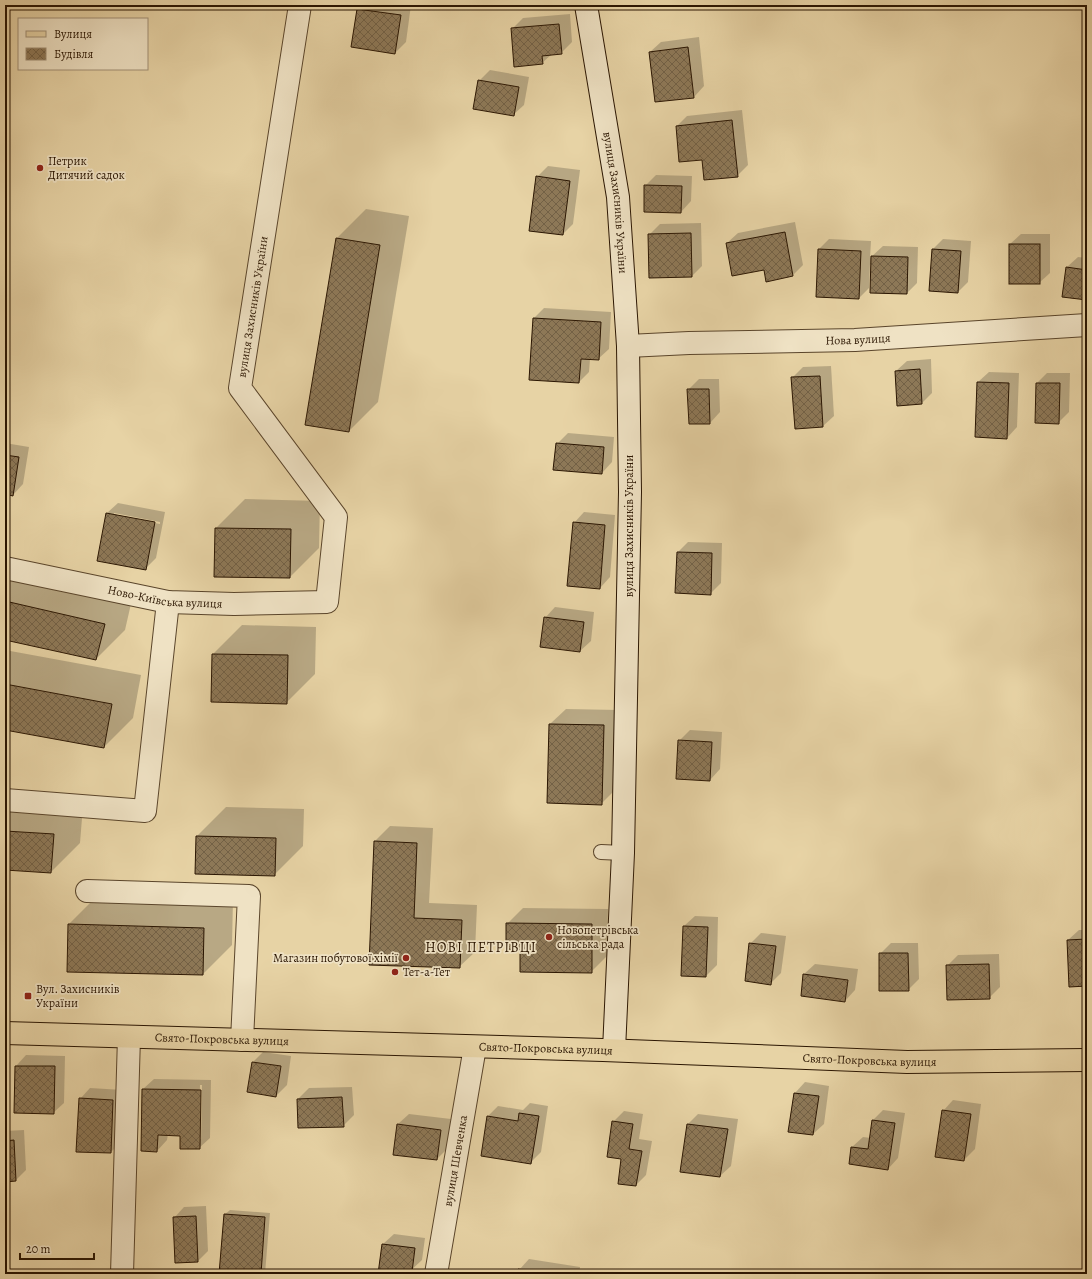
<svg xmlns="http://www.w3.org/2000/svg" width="1092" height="1279" viewBox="0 0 1092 1279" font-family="Alegreya,serif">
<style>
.shadow{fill:#0003;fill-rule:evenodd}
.building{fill:url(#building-cross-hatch);stroke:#2b1602}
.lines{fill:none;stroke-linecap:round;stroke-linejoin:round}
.lane-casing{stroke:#5a452b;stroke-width:16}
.street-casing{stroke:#5a452b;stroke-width:24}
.secondary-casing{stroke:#2b1602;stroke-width:24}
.primary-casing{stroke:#2b1602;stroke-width:24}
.lane{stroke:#efe2c4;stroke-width:14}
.street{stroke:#efe2c4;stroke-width:22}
.secondary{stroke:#efe2c4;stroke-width:22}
.primary{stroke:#e7d3a5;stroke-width:22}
.poi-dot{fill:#8f2418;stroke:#efe2c4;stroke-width:1.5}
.labels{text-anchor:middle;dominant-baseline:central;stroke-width:3.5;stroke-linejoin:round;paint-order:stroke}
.poi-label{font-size:12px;fill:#2b1602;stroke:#efe2c4;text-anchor:start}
.street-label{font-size:12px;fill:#2b1602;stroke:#efe2c4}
.quarter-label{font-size:14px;letter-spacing:1px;fill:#2b1602;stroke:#efe2c4}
</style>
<defs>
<pattern id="building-cross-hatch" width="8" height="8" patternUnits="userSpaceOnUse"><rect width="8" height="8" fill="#8d7857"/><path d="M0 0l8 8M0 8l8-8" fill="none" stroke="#736146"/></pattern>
</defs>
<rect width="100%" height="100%" fill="#e7d3a5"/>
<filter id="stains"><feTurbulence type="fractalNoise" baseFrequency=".005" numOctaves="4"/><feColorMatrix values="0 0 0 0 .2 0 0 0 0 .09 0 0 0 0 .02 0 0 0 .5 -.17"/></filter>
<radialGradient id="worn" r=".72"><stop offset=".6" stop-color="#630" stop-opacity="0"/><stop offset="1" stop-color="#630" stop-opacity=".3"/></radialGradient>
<g class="shadow">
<path d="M362 5H411L406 42 395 53 358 9Z"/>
<path d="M570 14 572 42 561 53 552 54 542 63 512 29 523 18Z"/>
<path d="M699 37 704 86 694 97 650 52 661 42Z"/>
<path d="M490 70 529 77 524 105 513 115 479 81Z"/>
<path d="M742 110 748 165 737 176 703 159 677 126 687 116Z"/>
<path d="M548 166 580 170 573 224 563 234 537 177Z"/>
<path d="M656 175 692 176 691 201 681 212 645 186Z"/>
<path d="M366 209 409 216 378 402 349 431 337 238Z"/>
<path d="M795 222 803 265 793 275 767 281 764 269 727 243 738 233Z"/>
<path d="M701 223 702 266 692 276 649 235 660 224Z"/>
<path d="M1021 234H1050V273L1039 283 1010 244Z"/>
<path d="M829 239 871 241 870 258 883 246 918 247 917 283 907 293 872 264H870L869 288 859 298 819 249Z"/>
<path d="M943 239 971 241 968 282 958 292 933 249Z"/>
<path d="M1078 257 1087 258V299L1067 267Z"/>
<path d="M544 308 611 312 609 349 598 359H590L589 372 579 382 530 379 534 318Z"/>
<path d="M931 359 932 393 922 403 896 371 907 361Z"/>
<path d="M831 366 834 416 823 426 796 428 792 378 803 367Z"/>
<path d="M989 372 1019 373 1017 427 1007 438 976 437 978 382Z"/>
<path d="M1047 373H1070L1069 412 1058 423 1037 383Z"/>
<path d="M699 379H719L720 412 710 423 688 390Z"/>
<path d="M568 433 614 437 612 462 602 473 557 444Z"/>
<path d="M5 443 29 447 23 484 13 495 5 493Z"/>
<path d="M245 499 320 501 319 548 290 577 216 528Z"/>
<path d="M118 503 165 512 156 558 145 569 107 513ZM114 513 160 522V524L114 515Z"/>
<path d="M584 512 615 515 610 577 600 588 574 523Z"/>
<path d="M688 542 722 543 721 583 710 594 678 552Z"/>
<path d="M19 569 133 595 125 630 96 659 5 639V583Z"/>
<path d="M555 607 594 612 591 641 580 651 545 618Z"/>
<path d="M242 625 316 627 315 674 286 703 213 654Z"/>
<path d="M5 650 141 675 133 718 104 747 5 729Z"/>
<path d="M566 709 619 710 617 788 601 804 550 724Z"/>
<path d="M690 730 722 732 720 769 710 780 679 741Z"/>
<path d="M17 801 83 806 80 843 51 872 5 869V813Z"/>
<path d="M226 807 304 809 303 846 274 875 197 836Z"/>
<path d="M390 826 433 828 429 903 477 905 475 952 459 967 370 964 374 842Z"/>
<path d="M98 895 233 899 232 945 203 974 69 924Z"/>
<path d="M523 908 608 909 607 956 591 972 521 949 507 924Z"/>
<path d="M695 916 718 917 717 965 706 976 684 926Z"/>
<path d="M1079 930H1087V985L1068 940Z"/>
<path d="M761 933 786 936 781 973 770 984 750 944Z"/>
<path d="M891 943H918L919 979 908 990 880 954Z"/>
<path d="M999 954 1000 987 989 998 947 966 958 955Z"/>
<path d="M815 964 858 969 855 990 845 1001 804 974Z"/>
<path d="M263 1052 291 1056 287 1085 276 1096 253 1062Z"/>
<path d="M26 1055 65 1056 64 1103 53 1113 15 1112 16 1066Z"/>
<path d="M154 1079 211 1080 210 1138 199 1148 181 1135 168 1134 167 1140 157 1151 143 1089ZM200 1085H202L201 1139H199Z"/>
<path d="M805 1082 829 1086 824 1124 813 1134 790 1131 795 1093Z"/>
<path d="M352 1087 354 1115 343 1126 298 1099 309 1088Z"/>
<path d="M90 1088 123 1090 121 1142 111 1152 80 1099Z"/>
<path d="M953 1100 981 1104 975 1149 964 1160 943 1111Z"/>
<path d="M530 1103 548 1106 541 1152 530 1163 488 1116 498 1106 523 1110Z"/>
<path d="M883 1110 905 1113 898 1158 888 1169 850 1164 852 1147 863 1137 871 1138 873 1120Z"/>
<path d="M624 1111 643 1114 639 1139 652 1141 646 1175 636 1185 622 1158 613 1122Z"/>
<path d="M409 1114 451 1119 447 1149 437 1159 398 1124Z"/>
<path d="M698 1114 738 1119 731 1166 720 1176 681 1171 688 1124Z"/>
<path d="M24 1130 26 1170 16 1180 5 1181V1131Z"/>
<path d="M206 1206 208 1251 198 1261 174 1218 184 1207Z"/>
<path d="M230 1210 270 1213 265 1274H220L224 1215Z"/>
<path d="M394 1234 425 1238 422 1260 407 1274H379L383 1244Z"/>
<path d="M529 1259 580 1267 579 1274H518L519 1270Z"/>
</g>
<g class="building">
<path d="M357 9 401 15 395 54 351 47Z"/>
<path d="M559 24 562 54 542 56 543 64 514 67 511 28Z"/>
<path d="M688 47 694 98 655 102 649 52Z"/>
<path d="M478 80 519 87 514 116 473 109Z"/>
<path d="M732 120 738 177 704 180 702 160 679 162 676 126Z"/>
<path d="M536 176 570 181 563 235 529 231Z"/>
<path d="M644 185 682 186 681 213 644 212Z"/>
<path d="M785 232 793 276 766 282 764 270 732 276 726 243Z"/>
<path d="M691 233 692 277 649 278 648 234Z"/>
<path d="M336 238 380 245 349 432 305 425Z"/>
<rect x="1009" y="244" width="31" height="40"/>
<path d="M818 249 861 251 859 299 816 297Z"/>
<path d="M932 249 961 251 958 293 929 291Z"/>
<path d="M871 256 908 257 907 294 870 293Z"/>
<path d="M1066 267 1087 270V300L1062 297Z"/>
<path d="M533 318 601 322 599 360 581 359 579 383 529 380Z"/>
<path d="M920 369 922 404 897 406 895 371Z"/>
<path d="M820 376 823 427 795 429 791 377Z"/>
<path d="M977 382 1009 383 1007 439 975 437Z"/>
<path d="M1036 383H1060L1059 424 1035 423Z"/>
<path d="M687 389H709L710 424H689Z"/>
<path d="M556 443 604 447 602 474 553 470Z"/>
<path d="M5 455 19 457 13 496 5 494Z"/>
<path d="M106 513 155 522 146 570 97 561Z"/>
<path d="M573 522 605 525 600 589 567 586Z"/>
<path d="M215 528 291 529 290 578 214 577Z"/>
<path d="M677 552 712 553 711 595 675 593Z"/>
<path d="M5 601 105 624 96 660 5 640Z"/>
<path d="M544 617 584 622 580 652 540 647Z"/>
<path d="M212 654 288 655 287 704 211 702Z"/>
<path d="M5 684 112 704 104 748 5 730Z"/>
<path d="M549 724 604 725 602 805 547 803Z"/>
<path d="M678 740 712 742 710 781 676 779Z"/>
<path d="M5 831 54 834 51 873 5 870Z"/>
<path d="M196 836 276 838 275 876 195 874Z"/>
<path d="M374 841 417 843 414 918 462 920 460 968 369 965Z"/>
<path d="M506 923 592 924V973L520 972V950L506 949Z"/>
<path d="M68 924 204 928 203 975 67 972Z"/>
<path d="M683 926 708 927 706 977 681 976Z"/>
<path d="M1087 939V986L1069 987 1067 940Z"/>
<path d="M749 943 776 946 771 985 745 981Z"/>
<path d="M879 953H908L909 991H879Z"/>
<path d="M989 964 990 999 947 1000 946 965Z"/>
<path d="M803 974 848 980 845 1002 801 996Z"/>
<path d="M252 1062 281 1066 276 1097 247 1092Z"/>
<path d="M15 1066H55L54 1114 14 1113Z"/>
<path d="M142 1089 201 1090 200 1149H180V1136L158 1135 157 1152 141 1151Z"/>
<path d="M794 1093 819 1096 813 1135 788 1132Z"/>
<path d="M342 1097 344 1127 298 1128 297 1099Z"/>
<path d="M79 1098 113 1100 111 1153 76 1152Z"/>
<path d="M942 1110 971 1114 964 1161 935 1157Z"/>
<path d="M519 1113 539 1116 531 1164 481 1156 487 1116 518 1121Z"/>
<path d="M872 1120 895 1123 888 1170 849 1164 851 1147 868 1149Z"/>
<path d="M612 1121 633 1124 629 1149 642 1151 636 1186 618 1184 621 1159 607 1157Z"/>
<path d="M397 1124 441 1130 437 1160 393 1155Z"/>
<path d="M687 1124 728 1129 720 1177 680 1172Z"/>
<path d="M14 1140 16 1181 5 1182V1141Z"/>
<path d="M224 1214 265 1217 261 1274H219Z"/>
<path d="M196 1216 198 1262 175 1263 173 1217Z"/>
<path d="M382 1244 415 1248 412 1272 401 1270 400 1274H378Z"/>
<path d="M518 1269 550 1274H517Z"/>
</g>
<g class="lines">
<g class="lane-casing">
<path id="lane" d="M601 852 623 853"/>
</g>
<g class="street-casing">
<g id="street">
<path id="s1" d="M628 346 689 343 855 340 1087 325"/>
<path id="s2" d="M5 568 168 602 234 604 327 602 336 517 240 388 300 5"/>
<path d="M5 800 145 811 168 602"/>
<path d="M87 891 249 896 242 1040"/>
<path d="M122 1274 129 1037"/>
<path id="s3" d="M436 1274 475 1047"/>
</g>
</g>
<g class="secondary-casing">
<g id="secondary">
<path id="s4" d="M586 5 618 197 628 346 630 492 623 853 614 1050"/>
</g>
</g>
<g class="primary-casing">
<g id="primary">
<path id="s5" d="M5 1033 603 1050 907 1062 1087 1060"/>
</g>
</g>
<use href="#lane" class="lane"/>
<use href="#street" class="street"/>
<use href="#secondary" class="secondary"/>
<use href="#primary" class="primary"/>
</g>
<g class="poi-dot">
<circle cx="40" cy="168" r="4"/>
<circle cx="549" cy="937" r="4"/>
<circle cx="406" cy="958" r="4"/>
<circle cx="395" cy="972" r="4"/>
<rect x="24" y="992" width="8" height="8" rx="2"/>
</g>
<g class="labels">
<g class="poi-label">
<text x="48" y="161">Петрик<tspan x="48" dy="14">Дитячий садок</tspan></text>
<text x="557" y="930">Новопетрівська<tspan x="557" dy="14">сільська рада</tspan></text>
<text x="398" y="958" text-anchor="end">Магазин побутової хімії</text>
<text x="403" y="972">Тет-а-Тет</text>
<text x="36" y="989">Вул. Захисників<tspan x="36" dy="14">України</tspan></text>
</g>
<g class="street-label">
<text stroke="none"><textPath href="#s4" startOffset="200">вулиця Захисників України</textPath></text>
<text stroke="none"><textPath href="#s2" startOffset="654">вулиця Захисників України</textPath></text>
<text stroke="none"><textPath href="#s1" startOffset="230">Нова вулиця</textPath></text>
<text transform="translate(629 526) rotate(-90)">вулиця Захисників України</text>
<text stroke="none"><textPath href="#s2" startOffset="163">Ново-Київська вулиця</textPath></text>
<text stroke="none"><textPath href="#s5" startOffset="217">Свято-Покровська вулиця</textPath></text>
<text stroke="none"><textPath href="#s5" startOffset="541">Свято-Покровська вулиця</textPath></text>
<text stroke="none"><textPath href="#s5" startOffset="865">Свято-Покровська вулиця</textPath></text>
<text stroke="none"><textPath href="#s3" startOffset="115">вулиця Шевченка</textPath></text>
</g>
<g class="quarter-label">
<text x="481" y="947">НОВІ ПЕТРІВЦІ</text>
</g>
</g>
<rect width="1092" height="1279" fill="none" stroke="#e7d3a5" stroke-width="20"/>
<rect x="6" y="6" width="1080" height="1267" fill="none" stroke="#2b1602" stroke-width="2"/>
<rect x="10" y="10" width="1072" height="1259" fill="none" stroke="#2b1602"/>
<rect x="18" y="18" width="130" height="52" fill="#efe2c4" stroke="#a19076"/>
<rect x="26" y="31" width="20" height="6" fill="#e7d3a5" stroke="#a19076"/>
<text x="54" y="38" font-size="12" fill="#2b1602">Вулиця</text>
<rect x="26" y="48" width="20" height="12" fill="url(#building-cross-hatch)" stroke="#a19076"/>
<text x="54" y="58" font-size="12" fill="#2b1602">Будівля</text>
<path d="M20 1253v6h74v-6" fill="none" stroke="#2b1602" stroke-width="2"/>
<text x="26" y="1253" font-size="12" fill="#2b1602" stroke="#efe2c4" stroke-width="3" paint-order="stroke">20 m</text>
<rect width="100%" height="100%" filter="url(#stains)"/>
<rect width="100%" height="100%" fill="url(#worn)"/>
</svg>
